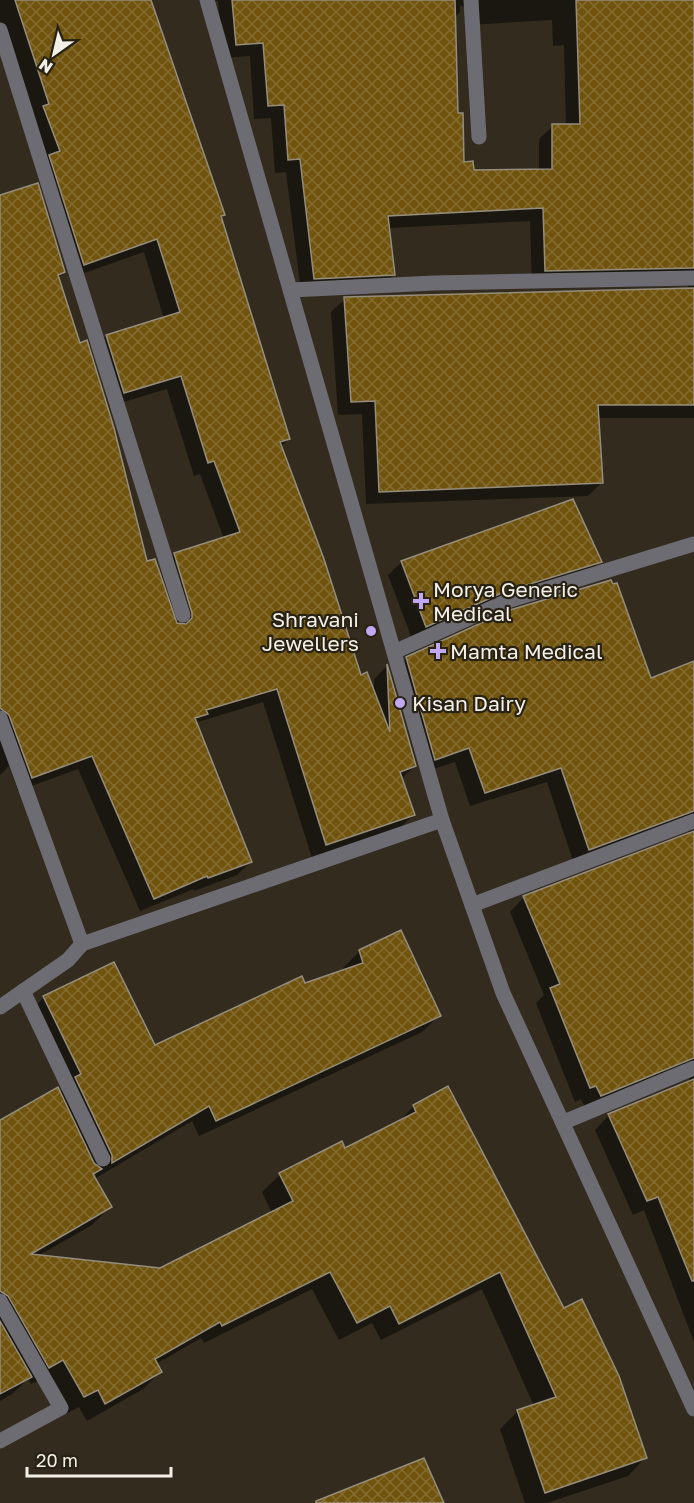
<svg xmlns="http://www.w3.org/2000/svg" width="694" height="1503" viewBox="0 0 694 1503" font-family="'Golos Text',sans-serif">
<style>
.shadow{fill:#0007;fill-rule:evenodd}
.building{fill:url(#building-cross-hatch);stroke:#958d7d;stroke-width:1.5}
.lines{fill:none;stroke-linecap:round;stroke-linejoin:round}
.minor{stroke:#6e6c73;stroke-width:15}
.poi-dot{fill:#c0a8f3;stroke:#282214;stroke-width:2}
.labels{text-anchor:middle;dominant-baseline:central;stroke-width:4.5;stroke-linejoin:round;paint-order:stroke}
.poi-label{font-size:21px;fill:#f4f0e7;stroke:#282214;text-anchor:start}
</style>
<defs>
<pattern id="building-cross-hatch" width="8" height="8" patternUnits="userSpaceOnUse" patternTransform="scale(1.5)"><rect width="8" height="8" fill="#70540e"/><path d="M0 0l8 8M0 8l8-8" fill="none" stroke="#856d31"/></pattern>
</defs>
<rect width="100%" height="100%" fill="#322b1e"/>
<g class="shadow">
<path d="M0 0H149L289 439 280 447 360 677 374 694V679L386 667 415 766 401 779 413 815 399 829 312 858 263 702 198 722 196 723 251 862 237 875 194 891V889L140 911 78 769 18 791 9 766 0 775V196L64 272 58 278 146 563 173 619 178 625 161 568 175 554 224 539 200 474 194 476 167 389 110 406 93 350 106 336 164 319 144 252 70 278 0 54ZM175 561H178L196 619 193 620Z"/>
<path d="M211 0H694V418H597L602 482 588 496 366 504 362 414 338 415 331 312 345 299 689 289 686 283 532 284 530 221 388 228 393 275 380 288 301 292 286 172 275 173 271 118 254 119 250 56 223 58 218 1ZM460 5 466 8 468 25 552 20 553 46 564 45 566 126H553L539 139V171L472 172 463 163 456 114 454 18 460 12Z"/>
<path d="M601 561 587 575 412 639 388 575 402 562Z"/>
<path d="M511 612 650 680 694 663V1342L644 1210 633 1215 595 1130 609 1115 689 1082V1078L586 1110 581 1099 575 1102 536 1003 544 995 510 912 524 897 689 835V832L681 825 574 864 547 782 470 806 455 762 421 773 392 673 406 659Z"/>
<path d="M360 951 439 1016 422 1032 199 1136 192 1121 96 1178V1172L92 1176 110 1207 92 1225 38 1256 160 1270 272 1213 262 1192 280 1175 341 1143 345 1150 396 1124 414 1106 563 1310 645 1458 628 1476 547 1503H525L500 1429 518 1411 534 1406 482 1289 381 1340 372 1323 339 1340 312 1289 204 1343 201 1338 156 1364 161 1371 143 1389 87 1421 79 1407 66 1414 45 1377 31 1384 28 1379 12 1394 0 1401V1122L64 1090 27 1014 44 997 155 1047 304 985 344 971 343 968Z"/>
</g>
<g class="building">
<path d="M15 0H151L225 215 221 216 290 439 280 442 324 559 361 675 367 672 390 732 387 664 416 766 400 772 415 815 326 845 277 689 206 710 208 714 195 718 252 862 208 878 207 876 154 899 92 756 32 778 9 715 0 708V195L38 183 65 272 58 275 80 343 87 340 114 428 147 561 155 559 177 623 186 624 192 618V613L174 553 240 532 214 461 208 463 181 376 124 393 106 335 180 312 157 239 84 265 49 155 60 151 43 106 49 104Z"/>
<path d="M232 0H455L458 113H463L464 162 473 161 474 170 552 169V124H580L576 0H694V268L545 271 543 208 388 216 395 275 314 279 300 159 288 160 284 105 268 106 263 43 236 45Z"/>
<path d="M694 288V405H598L603 483 379 492 375 401 351 402 344 297Z"/>
<path d="M573 499 602 562 504 592 426 627 401 561Z"/>
<path d="M611 580 613 584 617 583 651 678 694 661V811L589 850 561 768 485 793 469 748 435 760 406 657 510 610Z"/>
<path d="M694 831V1058L601 1096 596 1086 590 1088 550 988 560 984 523 896Z"/>
<path d="M401 930 441 1016 216 1121 209 1106 112 1163V1155L75 1077 81 1074 43 996 114 962 155 1045 302 976 305 983 363 963 359 950Z"/>
<path d="M694 1079V1281H692L658 1197 647 1201 608 1114Z"/>
<path d="M448 1086 564 1308 582 1299 619 1376 647 1458 545 1493 517 1410 556 1397 500 1272 399 1324 390 1306 357 1323 330 1272 222 1326 220 1322 155 1359 162 1372 105 1404 98 1390 84 1397 63 1360 49 1368 8 1296 0 1291V1120L58 1087 94 1163 102 1169 93 1174 112 1207 31 1254 160 1268 293 1201 279 1173 342 1141 345 1148 416 1112 413 1105Z"/>
<path d="M0 1321 32 1377 0 1394Z"/>
<path d="M424 1458 444 1503H316V1501Z"/>
</g>
<g class="lines">
<g class="minor">
<path d="M207 0 442 820 503 993 694 1409"/>
<path d="M471 0 479 137"/>
<path d="M0 30 183 615"/>
<path d="M291 290 434 283 694 278"/>
<path d="M394 652 507 601 694 544"/>
<path d="M0 718 82 944"/>
<path d="M472 905 694 821"/>
<path d="M23 991 103 1159"/>
<path d="M0 1007 68 960 82 944 442 820"/>
<path d="M564 1122 694 1068"/>
<path d="M0 1301 61 1408 0 1441"/>
</g>
</g>
<g class="poi-dot">
<path d="M418 592h6v6h6v6h-6v6h-6v-6h-6v-6h6z"/>
<circle cx="371" cy="631" r="6"/>
<path d="M435 642h6v6h6v6h-6v6h-6v-6h-6v-6h6z"/>
<circle cx="400" cy="703" r="6"/>
</g>
<g class="labels">
<g class="poi-label">
<text x="433" y="589">Morya Generic<tspan x="433" dy="24">Medical</tspan></text>
<text x="359" y="619" text-anchor="end">Shravani<tspan x="359" dy="24">Jewellers</tspan></text>
<text x="450" y="651">Mamta Medical</text>
<text x="412" y="703">Kisan Dairy</text>
</g>
</g>
<g transform="translate(54 54) rotate(214)" stroke="#282214" stroke-width="4.5" paint-order="stroke">
<path d="M0-4.5L10 22L0 15L-10 22Z" fill="#f4f0e7"/>
<text y="-9" font-size="16" font-weight="bold" text-anchor="middle" fill="#f4f0e7">N</text>
</g>
<path d="M27 1467v9h144v-9" fill="none" stroke="#f4f0e7" stroke-width="3"/>
<text x="36" y="1467" font-size="18" fill="#f4f0e7" stroke="#282214" stroke-width="4.5" paint-order="stroke">20 m</text>
</svg>
